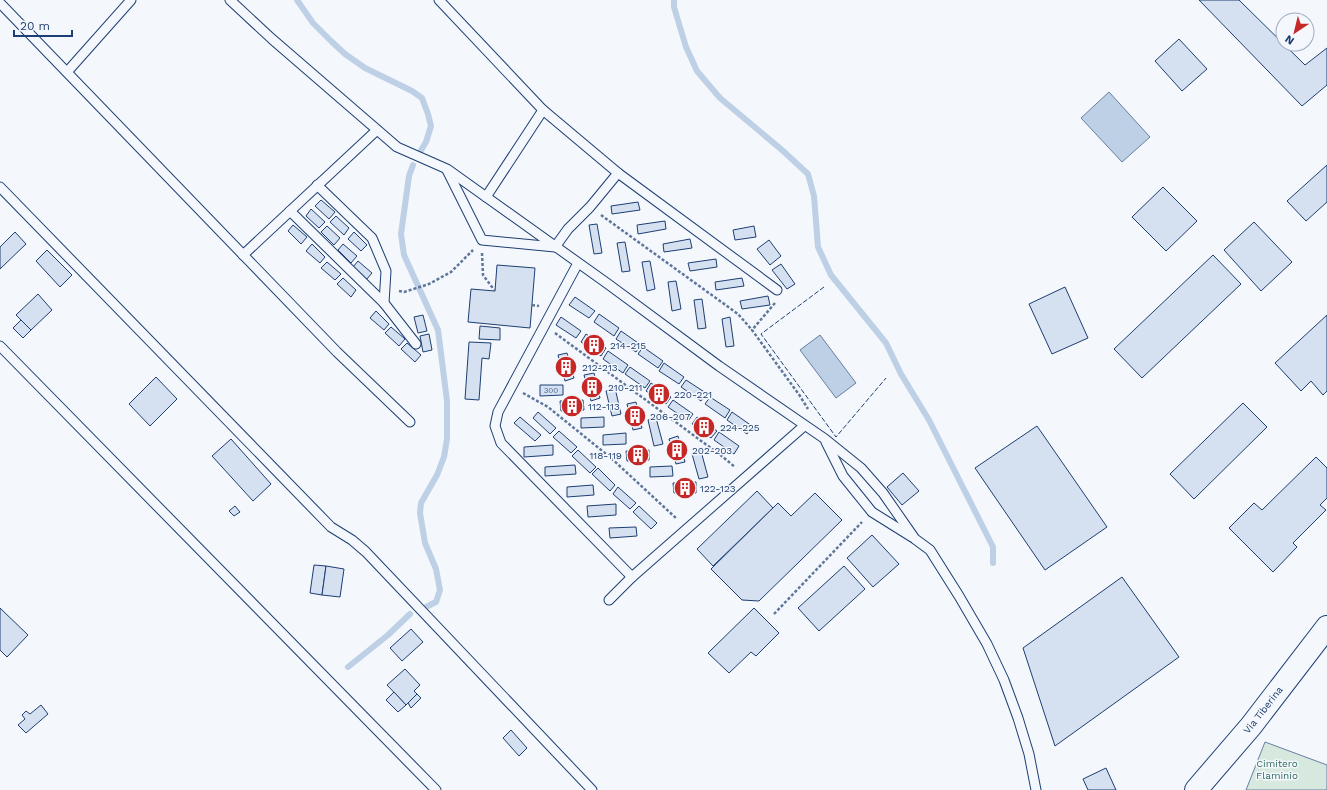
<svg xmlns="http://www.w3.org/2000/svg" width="1327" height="790" viewBox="0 0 1327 790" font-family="'Work Sans',sans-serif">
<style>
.green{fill:#d7e8df;stroke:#687fa3}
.water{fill:#bed0e5;stroke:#687fa3}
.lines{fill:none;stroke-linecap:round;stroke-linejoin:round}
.stream{stroke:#bed0e5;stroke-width:6}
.building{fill:#d5e0f0;stroke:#1d3f73}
.lane-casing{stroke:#1d3f73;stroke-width:11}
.secondary-casing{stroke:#1d3f73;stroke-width:24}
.path{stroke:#5e769c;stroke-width:2.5;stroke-dasharray:3 2;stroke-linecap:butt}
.lane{stroke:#f4f7fb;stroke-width:9}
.secondary{stroke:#f4f7fb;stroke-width:22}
.fence{stroke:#1d3f73;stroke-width:1;stroke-dasharray:5 2;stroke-linecap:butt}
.labels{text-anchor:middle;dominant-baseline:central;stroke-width:3;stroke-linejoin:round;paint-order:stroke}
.number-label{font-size:8px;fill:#4b6792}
.poi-label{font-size:10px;fill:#1d3f73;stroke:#f4f7fb;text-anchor:start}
.street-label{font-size:10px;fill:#1d3f73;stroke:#f4f7fb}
.park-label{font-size:10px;fill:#2c6c60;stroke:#f4f7fb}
</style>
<rect width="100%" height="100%" fill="#f4f7fb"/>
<path class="green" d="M1265 742 1327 765V790H1246Z"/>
<g class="water">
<path d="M1109 92 1150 137 1122 162 1081 118Z"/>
<path d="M820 335 856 383 836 398 800 350Z"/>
</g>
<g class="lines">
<g class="stream">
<path d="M297 0 313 23 331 41 345 54 365 68 412 91 422 98 428 114 431 126 426 142 420 152"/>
<path d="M674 0V7L686 47 697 71 720 98 782 150 808 174 814 196 818 247 831 275 886 343 901 374 929 420 993 547V563"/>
<path d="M413 165 409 176 401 234 404 255 438 330 447 401V439L444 457 437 475 421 503 420 513 425 543 436 569 440 590 436 602 424 608"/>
<path d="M348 667 388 635 410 614"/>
</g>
</g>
<g class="building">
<path d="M1199 0H1239L1305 65 1327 48V85L1302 106Z"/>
<path d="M1179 39 1207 69 1182 91 1155 61Z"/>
<path d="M1327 165V202L1306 221 1287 201Z"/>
<path d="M1163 187 1197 221 1166 251 1132 217Z"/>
<path d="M321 200 335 212 329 219 315 206Z"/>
<path d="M638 202 640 210 612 214 611 206Z"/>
<path d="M311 209 325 222 319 228 306 216Z"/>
<path d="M336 216 349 228 344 235 330 222Z"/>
<path d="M665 221 666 229 638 234 637 225Z"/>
<path d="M1254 222 1292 262 1261 291 1224 250Z"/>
<path d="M597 224 602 253 594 254 589 225Z"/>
<path d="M293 225 307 237 301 244 288 231Z"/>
<path d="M327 226 340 238 334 245 321 232Z"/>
<path d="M754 226 756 237 735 240 733 230Z"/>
<path d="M15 232 26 244 0 269V247Z"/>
<path d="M354 232 367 245 361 251 348 239Z"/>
<path d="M690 239 692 248 664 252 663 244Z"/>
<path d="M769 240 781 256 770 265 757 249Z"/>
<path d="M625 242 630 271 622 272 617 243Z"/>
<path d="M312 244 325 257 320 263 306 251Z"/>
<path d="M343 244 357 256 351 263 338 250Z"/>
<path d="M47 250 72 275 60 287 36 261Z"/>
<path d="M1213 255 1241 284 1142 378 1114 349Z"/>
<path d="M716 259 717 267 690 271 688 263Z"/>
<path d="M358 261 372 273 366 280 353 267Z"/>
<path d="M650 261 655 289 647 291 642 262Z"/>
<path d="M327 262 341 274 335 280 321 268Z"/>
<path d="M781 264 795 284 787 289 772 270Z"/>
<path d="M497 265 535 268 530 328 468 322 471 289 495 291Z"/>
<path d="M343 278 356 290 351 297 337 284Z"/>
<path d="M742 278 744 286 716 290 715 282Z"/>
<path d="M676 281 681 309 672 311 668 282Z"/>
<path d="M1065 287 1088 338 1052 354 1029 304Z"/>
<path d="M38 294 52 310 31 330 16 315Z"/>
<path d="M768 296 770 305 742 309 740 301Z"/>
<path d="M575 297 595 311 589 318 569 305Z"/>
<path d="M702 299 706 328 698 329 694 300Z"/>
<path d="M376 311 389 324 384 330 370 318Z"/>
<path d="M599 314 619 328 614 336 594 322Z"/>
<path d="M423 315 427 331 418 333 414 317Z"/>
<path d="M1327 315V391L1323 395 1311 381 1301 391 1275 363Z"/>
<path d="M561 317 581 331 576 338 556 325Z"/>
<path d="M730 317 734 346 726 347 722 319Z"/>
<path d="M21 320 31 330 23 338 13 328Z"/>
<path d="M480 326 500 328V340L479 339Z"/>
<path d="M391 327 405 339 399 346 385 333Z"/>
<path d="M621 331 641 345 636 352 616 339Z"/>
<path d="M429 334 432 350 423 352 420 336Z"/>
<path d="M586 334 606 348 601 356 581 342Z"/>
<path d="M469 342 491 343 489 359 482 358 479 400 465 399Z"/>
<path d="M407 343 421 355 415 362 401 349Z"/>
<path d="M643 347 663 361 658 368 638 354Z"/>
<path d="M608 351 628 365 623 373 603 359Z"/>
<path d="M567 353 574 378 565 381 558 355Z"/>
<path d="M664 363 684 377 679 384 659 371Z"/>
<path d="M630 367 650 381 645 388 625 374Z"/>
<path d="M594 373 600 398 591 401 584 375Z"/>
<path d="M156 377 177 399 150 426 129 404Z"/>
<path d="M686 380 706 393 701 401 681 387Z"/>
<path d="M651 383 671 397 666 404 646 391Z"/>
<path d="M540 385H563V395L540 396Z"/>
<path d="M615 388 621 414 612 416 606 391Z"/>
<path d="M710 397 730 410 725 418 705 404Z"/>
<path d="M583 400 584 410 561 411 560 401Z"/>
<path d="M673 400 693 414 688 421 668 407Z"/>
<path d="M636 402 642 428 633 430 627 404Z"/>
<path d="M1243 403 1267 427 1194 499 1170 474Z"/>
<path d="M538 412 556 428 550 434 533 418Z"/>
<path d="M732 412 752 426 747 434 727 420Z"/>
<path d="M520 417 541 435 535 441 514 423Z"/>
<path d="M604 417V427L581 428V418Z"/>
<path d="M697 417 717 431 711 438 692 424Z"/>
<path d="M656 418 663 444 654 446 648 420Z"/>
<path d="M1037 426 1107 527 1045 570 975 468Z"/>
<path d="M559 431 577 447 571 453 553 437Z"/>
<path d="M719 432 739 446 734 454 714 440Z"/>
<path d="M626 433V444L603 445V435Z"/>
<path d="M678 436 685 462 676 464 669 439Z"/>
<path d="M231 439 271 484 253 501 212 456Z"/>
<path d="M553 445V455L524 457V447Z"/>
<path d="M578 450 596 467 590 473 572 456Z"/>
<path d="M649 450V460L627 461 626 451Z"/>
<path d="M701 451 708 477 699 479 692 454Z"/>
<path d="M1316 457 1327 468V498L1320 505 1326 510 1293 543 1297 547 1273 572 1229 528 1254 503 1262 510Z"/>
<path d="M575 465 576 474 545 476V467Z"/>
<path d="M672 466 673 476 650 477V467Z"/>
<path d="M598 468 615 485 610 491 592 474Z"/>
<path d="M903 473 919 491 902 505 887 487Z"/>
<path d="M696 482V493H674L673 483Z"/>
<path d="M593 485 594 495 567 497V487Z"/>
<path d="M618 487 636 503 630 509 613 494Z"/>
<path d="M757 491 773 508 713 566 697 549Z"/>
<path d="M815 493 842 520 759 601 742 600 711 569 778 503 791 516Z"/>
<path d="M616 504V515L588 517 587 506Z"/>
<path d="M235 506 240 512 234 516 229 511Z"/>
<path d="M639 506 657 523 651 529 633 512Z"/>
<path d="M636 527 637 536 610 538 609 528Z"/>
<path d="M872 535 899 564 873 587 847 558Z"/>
<path d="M314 565 326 566 322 595 310 593Z"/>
<path d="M326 566 344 569 340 597 322 595Z"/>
<path d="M844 566 865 589 819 631 798 608Z"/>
<path d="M1122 577 1179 657 1055 746 1023 648Z"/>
<path d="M0 608 28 635 7 657 0 650Z"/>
<path d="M754 608 779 633 756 656 751 652 729 673 708 653Z"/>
<path d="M411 629 423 642 402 661 390 648Z"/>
<path d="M405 669 420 685 414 691 417 694 406 705 387 685Z"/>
<path d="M394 692 406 705 398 712 386 700Z"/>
<path d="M417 694 421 698 411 708 408 703Z"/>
<path d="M41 705 48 714 26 733 18 725 25 719 22 715 26 711 30 714Z"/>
<path d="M511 730 527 748 519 756 503 738Z"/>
<path d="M1106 768 1116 790H1088L1083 779Z"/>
</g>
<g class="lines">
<g class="lane-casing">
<g id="lane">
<path d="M230 0 272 39 397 147 447 169 608 284 719 366 825 439 861 468 883 493 915 539 930 550 959 596 987 644 1004 680 1018 718 1029 754 1036 790"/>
<path d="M439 0 543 110 618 173 777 290"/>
<path d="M0 3 337 352 410 422"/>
<path d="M67 72 131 0"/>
<path d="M447 170 482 240 555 247 568 229 590 207 618 173"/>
<path d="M317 185 372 238 386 271 384 303 416 344"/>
<path d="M0 187 331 527 352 540 366 552 592 790"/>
<path d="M486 197 543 110"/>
<path d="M290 211 384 303"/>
<path d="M243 255 377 130"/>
<path d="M578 263 498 412 495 426 501 443 632 577"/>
<path d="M0 346 436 790"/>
<path d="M826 442 843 476 872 512 912 537"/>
<path d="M609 600 632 577 804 426"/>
</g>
</g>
<g class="secondary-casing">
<path id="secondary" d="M1196 790 1251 726 1327 627"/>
</g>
<g class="path">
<path d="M601 215 738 314 752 330"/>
<path d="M482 253 483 275 495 291"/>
<path d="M399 291 404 292 429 284 451 272 473 250"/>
<path d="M775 303 752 330 800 396 808 409"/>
<path d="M532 305 539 306"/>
<path d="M555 333 723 457 735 467"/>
<path d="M523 393 548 407 611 458 677 519"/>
<path d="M774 614 862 522"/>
</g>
<use href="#lane" class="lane"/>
<use href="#secondary" class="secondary"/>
<path class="fence" d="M824 287 761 334 836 437 886 378"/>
</g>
<defs>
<g id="building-disc" transform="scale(1.15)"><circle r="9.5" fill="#c62828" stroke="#f4f7fb"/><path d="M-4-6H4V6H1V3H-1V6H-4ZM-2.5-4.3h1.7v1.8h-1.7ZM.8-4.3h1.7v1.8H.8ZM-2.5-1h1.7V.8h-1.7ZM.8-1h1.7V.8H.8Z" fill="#fff"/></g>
</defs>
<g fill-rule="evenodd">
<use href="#building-disc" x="594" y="345"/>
<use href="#building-disc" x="566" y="367"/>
<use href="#building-disc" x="592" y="387"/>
<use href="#building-disc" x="659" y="394"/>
<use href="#building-disc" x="572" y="406"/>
<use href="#building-disc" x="635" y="416"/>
<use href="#building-disc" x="704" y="427"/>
<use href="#building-disc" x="677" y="450"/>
<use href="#building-disc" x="638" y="455"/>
<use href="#building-disc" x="685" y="488"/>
</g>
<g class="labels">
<g class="number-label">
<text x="551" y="390">300</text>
</g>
<g class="poi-label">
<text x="610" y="345">214-215</text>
<text x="582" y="367">212-213</text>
<text x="608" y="387">210-211</text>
<text x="674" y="394">220-221</text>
<text x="588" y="406">112-113</text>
<text x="650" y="416">206-207</text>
<text x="720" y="427">224-225</text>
<text x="692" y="450">202-203</text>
<text x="622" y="455" text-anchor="end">118-119</text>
<text x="700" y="488">122-123</text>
</g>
<g class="street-label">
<text transform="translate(1263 710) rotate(-52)">Via Tiberina</text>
</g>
<g class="park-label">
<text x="1277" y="763">Cimitero<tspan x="1277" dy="12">Flaminio</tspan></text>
</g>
</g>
<g transform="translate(1295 32) rotate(215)"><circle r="19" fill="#f4f7fb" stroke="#9eadc5"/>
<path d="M0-3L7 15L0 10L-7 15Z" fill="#c62828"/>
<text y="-6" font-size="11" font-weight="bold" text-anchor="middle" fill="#1d3f73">N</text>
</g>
<path d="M14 30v6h58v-6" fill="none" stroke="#1d3f73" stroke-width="2"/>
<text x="20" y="30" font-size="12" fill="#1d3f73" stroke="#f4f7fb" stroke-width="3" paint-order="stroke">20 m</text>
</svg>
